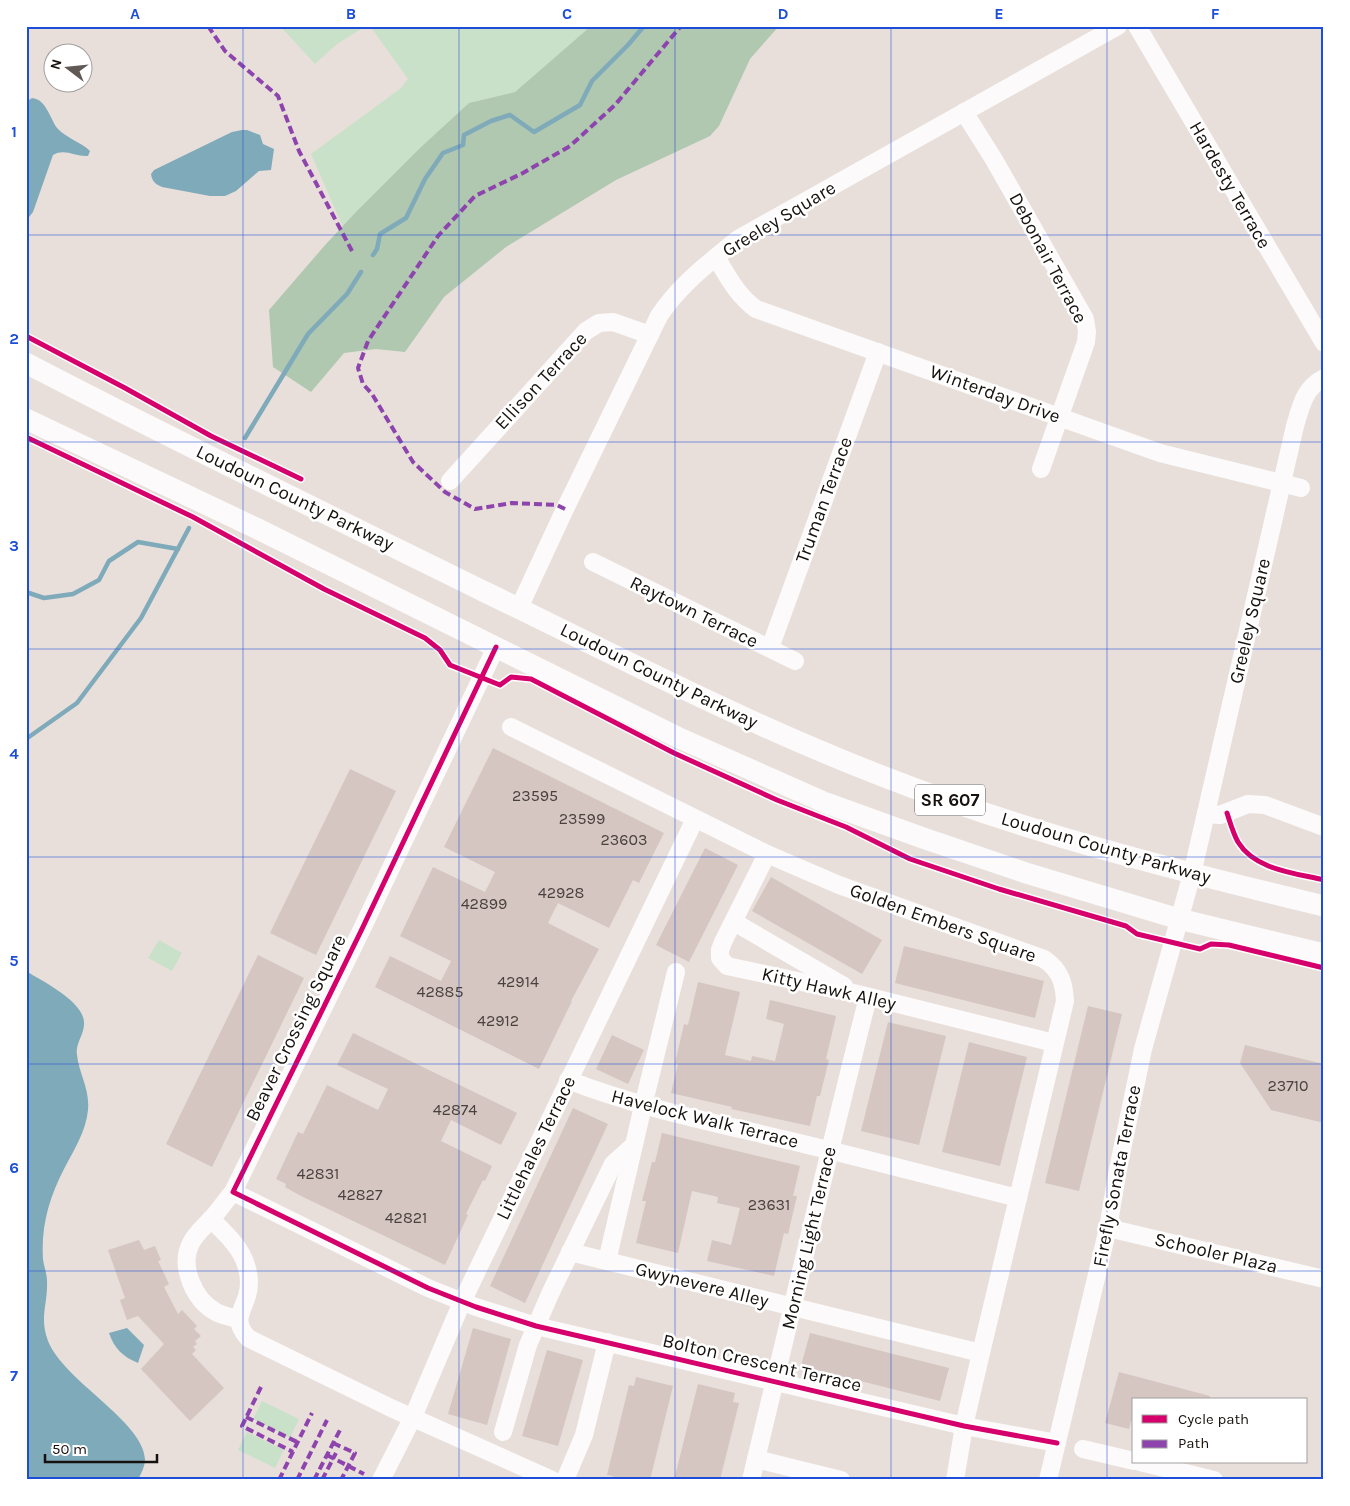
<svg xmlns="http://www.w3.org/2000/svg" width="1350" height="1506" viewBox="0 0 1350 1506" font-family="Karla,sans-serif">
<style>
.green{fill:#cae1c9}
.forest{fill:#b0c7b0}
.water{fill:#7faaba}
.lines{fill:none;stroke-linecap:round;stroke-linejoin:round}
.stream{stroke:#7faaba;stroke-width:4.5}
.building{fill:#d5c6c1}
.minor{stroke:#fcfafa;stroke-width:18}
.major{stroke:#fcfafa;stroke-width:21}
.quiet{stroke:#8e44ad;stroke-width:4;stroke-dasharray:8 4;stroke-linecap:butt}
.cycleway-casing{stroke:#fff;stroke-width:8}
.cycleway{stroke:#d6006c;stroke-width:5}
.grid{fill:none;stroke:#1d4ed8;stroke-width:1;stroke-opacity:0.55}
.labels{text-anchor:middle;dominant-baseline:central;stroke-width:5;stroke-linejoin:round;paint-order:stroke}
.number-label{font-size:16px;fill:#49413e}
.shield{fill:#fff;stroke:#5c5856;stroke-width:1}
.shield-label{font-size:18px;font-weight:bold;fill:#16110e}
.street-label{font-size:19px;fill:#16110e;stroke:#fff}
.neatline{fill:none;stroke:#1d4ed8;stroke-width:2}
.grid-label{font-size:16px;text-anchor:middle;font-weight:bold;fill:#1d4ed8}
</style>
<rect width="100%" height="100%" fill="#e8dfdb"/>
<g class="green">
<path d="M280 26H366L337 44 315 64Z"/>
<path d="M370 26H591L515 92 469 103 343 227 311 154 401 88 408 79Z"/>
<path d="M159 940 182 953 172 971 148 958Z"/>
<path d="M262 1401 299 1419 290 1438 253 1419Z"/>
<path d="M247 1432 284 1450 275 1468 238 1450Z"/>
</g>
<path class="forest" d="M591 26H779L750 59 719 126 710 136 616 180 506 247 444 297 405 352 376 349 344 353 311 392 273 367 269 310 326 244 356 212 420 148 469 103 515 92Z"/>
<g class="water">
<path d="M32 98C46 99 50 118 57 128 66 138 81 142 90 151L88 156C75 157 65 148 53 155L33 212 26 221V102Z"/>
<path d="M242 130H247L260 135 263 144 274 149 271 170 259 171 236 191 225 196H210L162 187C155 184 152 181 151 174L154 170 232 132Z"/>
<path d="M26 971C42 981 83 1001 84 1022 85 1034 75 1043 77 1055 79 1074 90 1089 88 1110 86 1131 74 1150 64 1169 49 1198 41 1226 43 1259 44 1267 47 1274 47 1281 48 1304 39 1317 48 1341 64 1381 143 1421 145 1459 145 1467 141 1473 138 1480H26Z"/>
<path d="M127 1328 144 1345 138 1363C123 1357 114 1348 109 1333Z"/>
</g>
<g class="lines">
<g class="stream">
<path d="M373 255 377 249 380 234 406 218 425 179 443 153 463 145 464 135 491 121 510 115 534 132 580 105 592 81 628 45 644 26"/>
<path d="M245 438 308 334 347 294 361 272"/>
<path d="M26 592 44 598 73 594 99 580 109 561 138 542 178 549"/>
<path d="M26 739 77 703 141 618 189 528"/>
</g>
</g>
<g class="building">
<path d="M493 748 664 833 639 883 633 880 609 928 558 903 548 923 599 949 571 1001H572L539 1069 375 987 390 956 441 981 451 961 400 936 433 867 485 892 495 872 444 847Z"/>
<path d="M350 769 396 791 316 955 270 933Z"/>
<path d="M705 848 738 865 689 962 656 945Z"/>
<path d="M771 877 882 940 862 974 752 911Z"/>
<path d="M904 946 1044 981 1035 1018 895 983Z"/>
<path d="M258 955 304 978 212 1167 166 1144Z"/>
<path d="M698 982 740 992 725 1055 751 1061 752 1056 775 1061 784 1024 766 1019 770 1000 836 1016 826 1059 829 1060 820 1096H817L810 1126 731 1109 732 1107 671 1093 678 1064 675 1063 684 1024 688 1025Z"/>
<path d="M1088 1006 1122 1014 1079 1191 1045 1183Z"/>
<path d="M888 1022 946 1036 919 1145 861 1131Z"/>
<path d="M353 1033 517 1113 501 1145 451 1120 441 1141 492 1166 485 1181 483 1180 466 1214 468 1215 445 1265 301 1196 285 1187 286 1184 276 1179 298 1132 303 1134 327 1085 378 1110 388 1089 337 1065Z"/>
<path d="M612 1035 644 1050 628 1084 596 1069Z"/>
<path d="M969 1042 1027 1057 1000 1166 942 1152Z"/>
<path d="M1245 1045 1324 1064V1123L1271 1110 1240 1063Z"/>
<path d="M573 1108 608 1124 525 1303 490 1286Z"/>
<path d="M662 1133 800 1166 793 1196H797L788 1234 784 1233 774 1276 707 1261 712 1240 731 1245 740 1208 717 1203 718 1197 692 1191 678 1253 636 1243 646 1201H642L652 1162H655Z"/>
<path d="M139 1240 144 1250 155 1246 161 1260 158 1261 169 1284 164 1287 178 1314 182 1310 197 1326 194 1329 201 1336 195 1341 197 1344 193 1347 196 1350 192 1354 224 1388 190 1421 141 1369 164 1344 138 1316 127 1320 120 1300 125 1298 108 1250Z"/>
<path d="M473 1328 511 1339 487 1425 448 1414Z"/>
<path d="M810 1333 949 1368 940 1401 801 1366Z"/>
<path d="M547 1350 583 1360 558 1446 522 1436Z"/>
<path d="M1119 1372 1210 1396 1209 1400H1134V1421H1131L1129 1429 1105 1423Z"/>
<path d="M636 1377 673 1386 650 1480H612L613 1476 607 1475 629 1385 634 1386Z"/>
<path d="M698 1384 735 1393 733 1402 739 1403 720 1480H674Z"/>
</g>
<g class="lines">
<g class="minor">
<path d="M1137 26 1324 343"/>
<path d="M964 112 993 158 1085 319 1087 332 1086 342 1041 469"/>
<path d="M716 257C728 277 737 295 756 309L1160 453 1301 488"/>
<path d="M450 481 586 331 599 323 613 322 650 335"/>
<path d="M593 562 795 661"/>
<path d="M519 608 565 509 659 316C680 284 709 263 738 239L1118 26"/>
<path d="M496 647 361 931 233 1192 428 1288 476 1307 536 1326 964 1426 1057 1443"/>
<path d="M770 648 878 352"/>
<path d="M511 727 767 854 839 885 1044 959C1060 970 1064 982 1065 1001L981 1353 964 1426 955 1480"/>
<path d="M1206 814 1220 815 1248 804 1265 805 1324 827"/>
<path d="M767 854 723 942 720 950V958L727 966 858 994 1054 1043"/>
<path d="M734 922 844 986"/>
<path d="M568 1080C640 1108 716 1123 791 1141 867 1159 942 1179 1018 1198"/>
<path d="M233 1192C225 1201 219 1211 211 1219 204 1227 196 1233 191 1243 179 1266 194 1300 216 1312 223 1316 231 1317 238 1319"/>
<path d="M211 1219C224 1232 241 1247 246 1265 249 1274 250 1286 247 1296 241 1314 233 1321 248 1338L391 1408 552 1480"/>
<path d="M1108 1228 1324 1279"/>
<path d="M570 1252 981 1353"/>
<path d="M607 1261 643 1106 676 972"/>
<path d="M503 1432 528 1345 550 1294 613 1164 633 1146"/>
<path d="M1083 1449 1134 1461"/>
<path d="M756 1459 841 1480"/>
<path d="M1140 1462 1214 1480"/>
<path d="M381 1480 413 1417 462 1302 695 819"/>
<path d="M565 1480 584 1435 607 1342"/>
<path d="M751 1480C790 1319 827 1158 868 997"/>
<path d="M1048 1480 1108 1228 1118 1169 1143 1049 1192 874 1295 426C1301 406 1304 388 1324 378"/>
</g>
<g class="major">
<path d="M26 363C177 442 331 516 483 591 615 655 745 723 882 776 1025 832 1174 870 1324 906"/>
<path d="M26 419 258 529 677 737 826 803 923 838 1026 873 1179 919 1324 954"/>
</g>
<g class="quiet">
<path d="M208 26 225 51 278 96 299 151 352 251"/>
<path d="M565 509 557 505 512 503 475 509 445 492 413 462 372 394 363 384 358 368 368 341 438 236 475 196 523 173 570 146 615 105 681 26"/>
<path d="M261 1387 242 1426 293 1452"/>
<path d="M246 1417 297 1442"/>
<path d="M333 1443 355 1453 341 1480"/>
<path d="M327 1455 364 1474"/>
<path d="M279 1480 312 1413"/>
<path d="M297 1480 327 1420"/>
<path d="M314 1480 341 1428"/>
<path d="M322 1480 336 1453"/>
</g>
<g class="cycleway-casing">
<g id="cycleway">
<path d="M26 336 125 388 211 436 301 479"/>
<path d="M26 437 193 517 324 589 425 638 440 650 450 665 500 685 511 677 531 679 674 753 777 800 846 827 910 859 999 889 1126 926 1137 934 1200 949 1211 944 1229 945 1324 968"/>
<path d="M496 647 361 931 233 1192 428 1288 476 1307 536 1326 964 1426 1057 1443"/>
<path d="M1227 813C1230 822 1233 833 1238 842 1255 870 1295 873 1324 880"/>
</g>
</g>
<use href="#cycleway" class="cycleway"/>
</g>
<path class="grid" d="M243 26V1480M459 26V1480M675 26V1480M891 26V1480M1107 26V1480M26 235H1324M26 442H1324M26 649H1324M26 857H1324M26 1064H1324M26 1271H1324"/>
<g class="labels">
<g class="number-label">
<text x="535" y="795">23595</text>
<text x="582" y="818">23599</text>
<text x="624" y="839">23603</text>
<text x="561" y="892">42928</text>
<text x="484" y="903">42899</text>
<text x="518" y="981">42914</text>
<text x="440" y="991">42885</text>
<text x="498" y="1020">42912</text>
<text x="1288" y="1085">23710</text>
<text x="455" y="1109">42874</text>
<text x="318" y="1173">42831</text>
<text x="360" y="1194">42827</text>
<text x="769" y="1204">23631</text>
<text x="406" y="1217">42821</text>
</g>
<rect class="shield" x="915" y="784.5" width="70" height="31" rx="4"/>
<g class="shield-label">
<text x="950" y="800">SR 607</text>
</g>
<g class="street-label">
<text transform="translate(1230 185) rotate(60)">Hardesty Terrace</text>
<text transform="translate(779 219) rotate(-31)">Greeley Square</text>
<text transform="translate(1048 258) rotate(62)">Debonair Terrace</text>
<text transform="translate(541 381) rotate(-47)">Ellison Terrace</text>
<text transform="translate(995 394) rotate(20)">Winterday Drive</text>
<text transform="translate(295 498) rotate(26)">Loudoun County Parkway</text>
<text transform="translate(824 500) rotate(-70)">Truman Terrace</text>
<text transform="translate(694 612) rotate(26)">Raytown Terrace</text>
<text transform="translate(1250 621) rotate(-77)">Greeley Square</text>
<text transform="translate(659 676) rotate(26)">Loudoun County Parkway</text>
<text transform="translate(1106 848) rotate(16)">Loudoun County Parkway</text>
<text transform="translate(943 923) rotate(20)">Golden Embers Square</text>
<text transform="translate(829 989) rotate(13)">Kitty Hawk Alley</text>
<text transform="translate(296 1028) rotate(-64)">Beaver Crossing Square</text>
<text transform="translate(705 1119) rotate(14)">Havelock Walk Terrace</text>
<text transform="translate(536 1148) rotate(-64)">Littlehales Terrace</text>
<text transform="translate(1117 1176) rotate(-79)">Firefly Sonata Terrace</text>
<text transform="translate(809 1238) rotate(-77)">Morning Light Terrace</text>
<text transform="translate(1216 1253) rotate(13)">Schooler Plaza</text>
<text transform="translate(702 1285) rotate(14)">Gwynevere Alley</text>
<text transform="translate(762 1363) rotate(13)">Bolton Crescent Terrace</text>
</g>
</g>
<rect width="1350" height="1506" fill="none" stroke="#ffffff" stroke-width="55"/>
<rect x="1132" y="1398" width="175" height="65" fill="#ffffff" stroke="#a2a09f"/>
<rect x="1142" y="1415" width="25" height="8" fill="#d6006c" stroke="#a2a09f"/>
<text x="1178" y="1424" font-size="15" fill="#16110e">Cycle path</text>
<rect x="1142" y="1440" width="25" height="8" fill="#8e44ad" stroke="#a2a09f"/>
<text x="1178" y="1448" font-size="15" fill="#16110e">Path</text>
<g transform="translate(68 68) rotate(286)"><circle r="24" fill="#ffffff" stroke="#a2a09f"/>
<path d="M0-4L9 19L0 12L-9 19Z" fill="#605956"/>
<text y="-8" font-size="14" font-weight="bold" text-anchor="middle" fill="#16110e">N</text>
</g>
<path d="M45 1454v8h112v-8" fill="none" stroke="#16110e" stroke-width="2.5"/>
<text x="52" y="1454" font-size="15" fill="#16110e" stroke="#ffffff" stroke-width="4" paint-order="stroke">50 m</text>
<rect x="28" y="28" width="1294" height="1450" class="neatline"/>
<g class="grid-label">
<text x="135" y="19">A</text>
<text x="351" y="19">B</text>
<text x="567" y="19">C</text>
<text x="783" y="19">D</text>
<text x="999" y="19">E</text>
<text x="1215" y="19">F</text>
<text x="14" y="137">1</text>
<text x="14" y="344">2</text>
<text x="14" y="551">3</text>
<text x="14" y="759">4</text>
<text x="14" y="966">5</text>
<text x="14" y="1173">6</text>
<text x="14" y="1381">7</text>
</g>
</svg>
